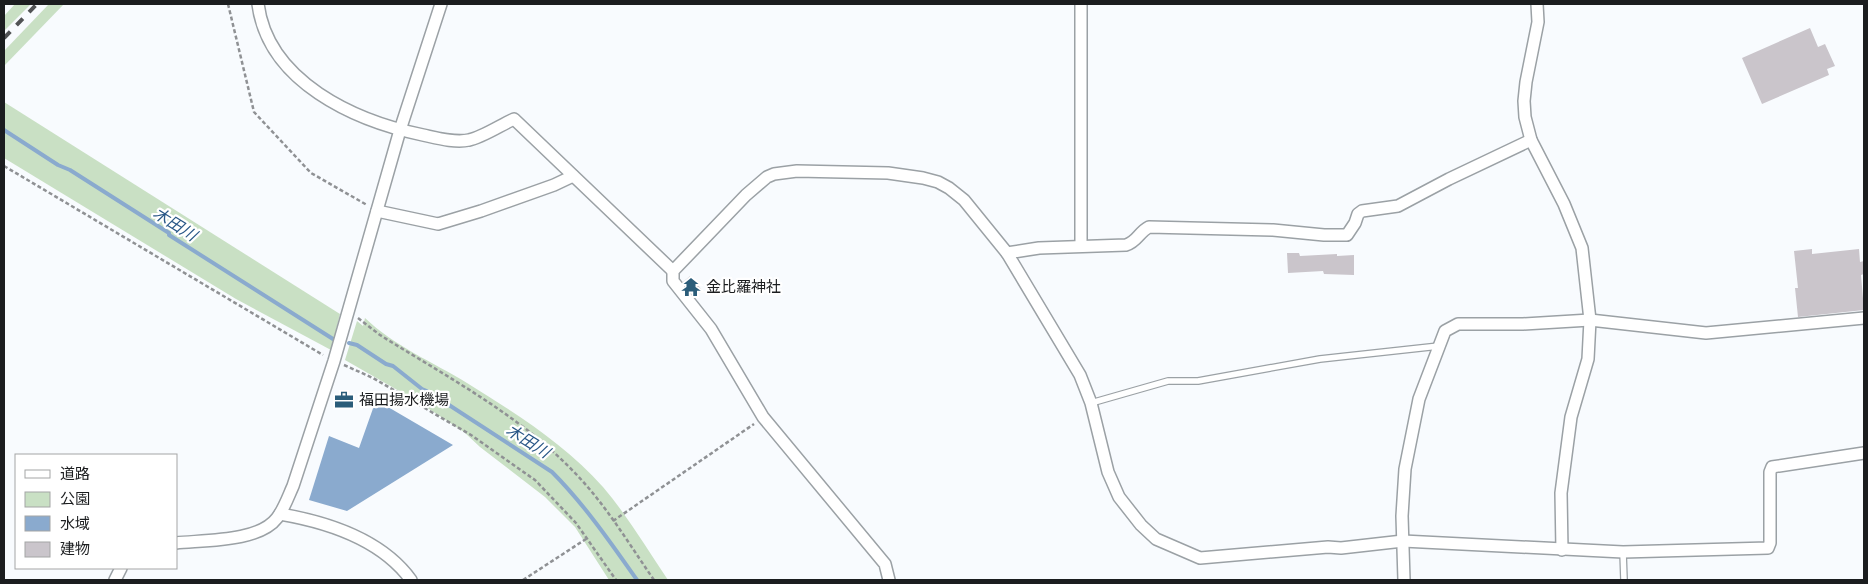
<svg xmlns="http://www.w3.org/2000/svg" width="1868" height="584" viewBox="0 0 1868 584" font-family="Figtree,'Noto Sans JP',sans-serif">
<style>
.green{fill:#c9e0c4}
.water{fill:#8aaace}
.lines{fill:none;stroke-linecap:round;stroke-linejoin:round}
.stream{stroke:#8aaace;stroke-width:4}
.building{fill:#cac5cb}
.lane-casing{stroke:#9ba1a5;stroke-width:8}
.street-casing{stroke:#9ba1a5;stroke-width:14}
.path{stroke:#8f9194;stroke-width:2.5;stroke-dasharray:4 2.5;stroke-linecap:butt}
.lane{stroke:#fff;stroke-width:5.5}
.street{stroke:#fff;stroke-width:11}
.rail{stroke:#515355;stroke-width:4;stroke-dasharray:9 9;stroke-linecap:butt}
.labels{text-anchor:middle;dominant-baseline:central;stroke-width:4.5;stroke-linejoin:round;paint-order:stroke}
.poi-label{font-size:15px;fill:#1b1d1f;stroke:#fff;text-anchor:start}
.water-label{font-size:16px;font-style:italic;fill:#295787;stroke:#fff}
</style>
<rect width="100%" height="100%" fill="#f8fbfe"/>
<g class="green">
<path d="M15 4H31L4 31V16Z"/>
<path d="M49 4H64L4 66V51Z"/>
<path d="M4 102 340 314 331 350 236 299 4 158Z"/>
<path d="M365 318C394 346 433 362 467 383 515 413 565 444 603 487 627 515 647 549 668 580H609L575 527 545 497 480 447 464 432 420 403 345 360 357 321 363 326Z"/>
</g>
<path class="water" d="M376 400 453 445 347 511 309 500 329 436 359 448Z"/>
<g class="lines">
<g class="stream">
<path d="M4 130 58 165 70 170 169 233V235L333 339"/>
<path d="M349 343 357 345 386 364 393 366 422 389 429 392 552 472C584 504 611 543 637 580"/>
</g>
</g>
<g class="building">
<path d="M1810 28 1818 47 1825 44 1835 66 1827 69 1829 75 1762 104 1742 58Z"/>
<path d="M1812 249V254L1859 249 1860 262 1864 261V274L1861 275 1864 310 1798 317 1795 288H1798L1794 251Z"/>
<path d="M1287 253H1299L1300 256 1337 254V256L1354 255V275L1324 274 1323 271 1288 273Z"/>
<path d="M690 276 702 290 695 296 683 282Z"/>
</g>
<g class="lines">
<g class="lane-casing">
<g id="lane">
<path d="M1091 403 1168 381H1198L1320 359 1439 346"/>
<path d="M1623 552 1624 580"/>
</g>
</g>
<g class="street-casing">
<g id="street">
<path d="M258 4C268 82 355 121 423 135 437 138 455 143 469 140 481 138 501 125 514 119L673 271"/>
<path d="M1537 4 1538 22 1526 82 1524 101 1525 117 1531 140 1564 204 1582 248 1590 320 1588 359 1571 417 1561 493 1562 550"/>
<path d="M377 211 438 224 481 211 554 185 573 176"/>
<path d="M1081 245V4"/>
<path d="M1007 253 1039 248 1126 245C1137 242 1139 232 1149 227L1273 230 1324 235H1347L1355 223 1358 214 1362 211 1398 206 1449 179 1531 140"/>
<path d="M280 514C327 522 382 540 411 580"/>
<path d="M176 543C204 540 259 542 277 518 284 509 288 497 293 486L334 361 400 130 441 4"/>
<path d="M115 580 121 568"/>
<path d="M889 580 885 564 763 417 711 329 673 281V271L746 195 767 177 774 174 797 171 888 173 923 178 938 182 949 188 964 200 1007 253 1080 375 1091 403 1108 472 1119 497 1141 525 1156 539 1200 558 1328 547 1341 548 1403 541 1623 552 1768 548 1770 543V472L1772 467 1864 453"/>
<path d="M1404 580 1402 516 1405 469 1419 399 1445 331 1458 324H1523L1590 320 1706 333 1864 318"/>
</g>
</g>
<g class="path">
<path d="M228 4 254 112 311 173 367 205"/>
<path d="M4 166 323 355"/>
<path d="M358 318 380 335C447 377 520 415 575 473 606 505 629 544 654 580"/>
<path d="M344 365 373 378 471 435 535 480 576 523 616 580"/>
<path d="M613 521 754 424"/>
<path d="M523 580 586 539"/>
</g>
<use href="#lane" class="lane"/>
<use href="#street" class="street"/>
<path class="rail" d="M4 38 37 4"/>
</g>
<defs>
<g id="temple-bare" transform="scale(1.5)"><path d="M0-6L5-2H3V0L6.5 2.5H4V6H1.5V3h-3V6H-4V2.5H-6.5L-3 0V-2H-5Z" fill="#2b5d7a" stroke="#fff" stroke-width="2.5" paint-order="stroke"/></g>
<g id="office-bare" transform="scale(1.5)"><path d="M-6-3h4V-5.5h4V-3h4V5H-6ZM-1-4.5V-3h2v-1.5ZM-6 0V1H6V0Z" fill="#2b5d7a" stroke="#fff" stroke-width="2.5" paint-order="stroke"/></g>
</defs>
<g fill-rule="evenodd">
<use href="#temple-bare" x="691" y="287"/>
<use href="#office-bare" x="344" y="400"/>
</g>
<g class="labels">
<g class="poi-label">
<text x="706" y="287">金比羅神社</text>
<text x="359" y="400">福田揚水機場</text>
</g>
<g class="water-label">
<text transform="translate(175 224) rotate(32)">木田川</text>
<text transform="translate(528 441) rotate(32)">木田川</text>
</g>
</g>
<rect width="1868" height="584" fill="none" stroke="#1b1d1f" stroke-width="10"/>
<rect x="15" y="454" width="162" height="115" fill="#ffffff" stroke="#a4a5a5"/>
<rect x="25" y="470" width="25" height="8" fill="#ffffff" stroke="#a4a5a5"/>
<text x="60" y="479" font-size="15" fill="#1b1d1f">道路</text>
<rect x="25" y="492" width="25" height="15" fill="#c9e0c4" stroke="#a4a5a5"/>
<text x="60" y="504" font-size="15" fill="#1b1d1f">公園</text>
<rect x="25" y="516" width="25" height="15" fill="#8aaace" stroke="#a4a5a5"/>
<text x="60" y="529" font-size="15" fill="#1b1d1f">水域</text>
<rect x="25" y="542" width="25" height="15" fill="#cac5cb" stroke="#a4a5a5"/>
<text x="60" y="554" font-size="15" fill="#1b1d1f">建物</text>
</svg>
